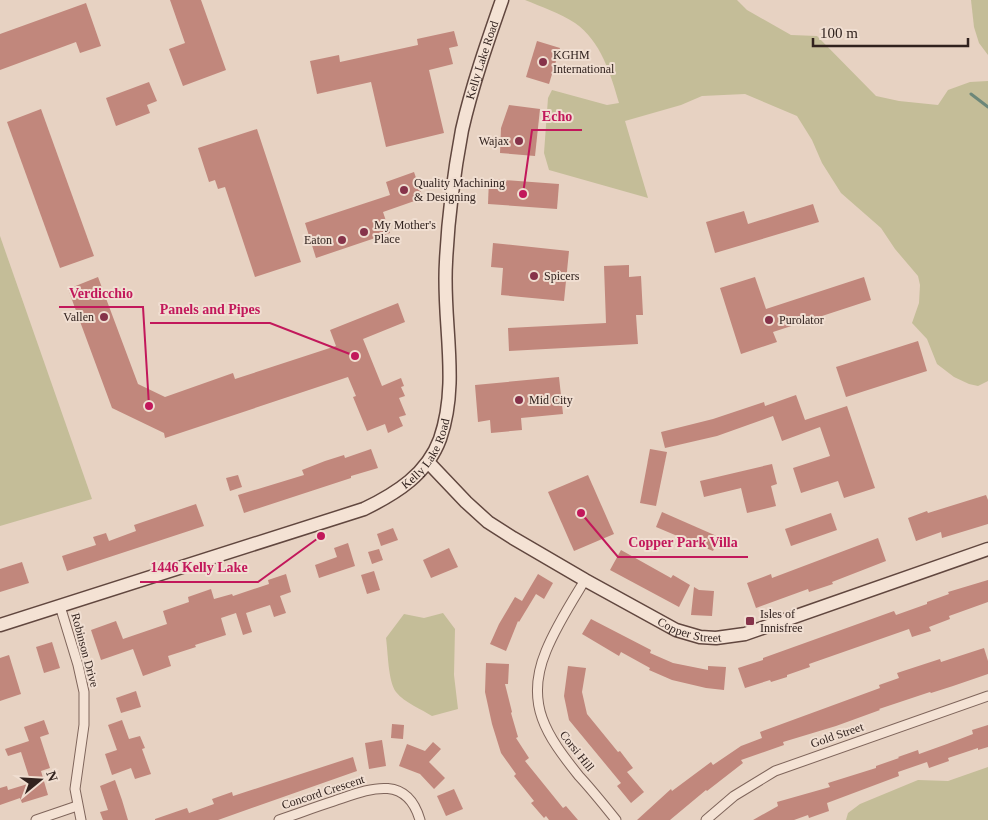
<svg xmlns="http://www.w3.org/2000/svg" width="988" height="820" viewBox="0 0 988 820" font-family="Georgia,serif">
<style>
.green{fill:#c4bd98}
.lines{fill:none;stroke-linecap:round;stroke-linejoin:round}
.stream{stroke:#6c8779;stroke-width:3}
.building{fill:#c1877c}
.street-casing{stroke:#7f655b;stroke-width:11}
.secondary-casing{stroke:#61473f;stroke-width:15}
.street{stroke:#f4e2d4;stroke-width:9}
.secondary{stroke:#f4e2d4;stroke-width:12}
.poi-dot{fill:#86334a;stroke:#f0ded1;stroke-width:2}
.labels{text-anchor:middle;dominant-baseline:central;stroke-width:4;stroke-linejoin:round;paint-order:stroke}
.poi-label{font-size:12px;fill:#31221e;stroke:#f0ded1;text-anchor:start}
.street-label{font-size:12px;fill:#31221e;stroke:#f0ded1}
.leader{fill:none;stroke:#c2185b;stroke-width:2}
.callout-dot{fill:#c2185b;stroke:#f0ded1;stroke-width:2}
.callout-label{font-size:14px;text-anchor:middle;font-weight:bold;fill:#c2185b;stroke:#f0ded1;stroke-width:4;stroke-linejoin:round;paint-order:stroke}
</style>
<rect width="100%" height="100%" fill="#e7d2c2"/>
<g class="green">
<path d="M525 0H737L747 10 791 35 817 36 876 96 899 101 938 105 948 90 970 82 988 81V381L978 386 969 384 954 377 937 364 927 339 912 323 919 303 920 285 918 276 895 249 881 228 841 193 822 163 812 140 797 116 745 94 702 96 681 105 625 121 648 198 549 170 544 153 548 98 552 90 607 105 619 103C611 75 601 41 575 23 560 13 542 7 525 0Z"/>
<path d="M971 0H988V55L979 43 974 27Z"/>
<path d="M0 236 92 499 0 526Z"/>
<path d="M443 613 455 629 454 675 458 709 432 716C421 709 405 703 396 692 388 681 388 652 386 638L404 614 424 618Z"/>
<path d="M988 767V820H846L848 813 860 804 918 780 948 781Z"/>
</g>
<g class="lines">
<path class="stream" d="M971 94 988 107"/>
</g>
<g class="building">
<path d="M170 0H201L226 70 183 86 169 49 185 43Z"/>
<path d="M86 3 101 46 80 53 76 42 0 70V34Z"/>
<path d="M454 31 458 46 449 48 453 64 429 70 444 133 386 147 371 82 317 94 310 61 339 55 340 62 418 45 417 39Z"/>
<path d="M537 41 560 48 549 84 526 77Z"/>
<path d="M149 82 157 101 147 105 150 113 116 126 106 98Z"/>
<path d="M509 105 540 109 535 156 500 153 501 128Z"/>
<path d="M41 109 94 256 60 268 7 122Z"/>
<path d="M257 129 301 262 255 277 225 187 218 189 215 180 209 182 198 148Z"/>
<path d="M414 172 423 198 383 212 390 233 316 258 305 223 390 195 386 182Z"/>
<path d="M489 179 559 184 557 209 488 204Z"/>
<path d="M813 204 819 222 715 253 706 222 744 211 748 224Z"/>
<path d="M493 243 569 251 564 301 501 295 503 268 491 267Z"/>
<path d="M629 265V277L641 276 643 315H636L638 344 509 351 508 328 606 323 604 266Z"/>
<path d="M98 277 138 384 165 397 233 373 235 379 336 346 330 330 398 303 405 322 363 339 382 386 401 378 404 386 401 387 405 396 399 398 406 415 399 417 403 426 388 433 385 424 367 431 353 397 356 396 348 377 165 438 164 433 112 408 68 289Z"/>
<path d="M755 277 766 309 864 277 871 300 773 332 777 342 741 354 720 288Z"/>
<path d="M918 341 927 371 846 397 836 367Z"/>
<path d="M559 377 563 414 521 418 522 430 491 433 490 420 478 422 475 385Z"/>
<path d="M796 395 805 420 847 406 875 488 844 498 838 481 801 493 793 468 830 456 820 427 782 441 773 416 717 436 665 448 661 432 713 419 764 402 765 406Z"/>
<path d="M371 449 378 468 351 476V478L244 513 238 495 304 475 302 470 325 461 344 455 345 458Z"/>
<path d="M650 449 667 452 656 506 640 503Z"/>
<path d="M772 464 777 484 771 486 776 506 747 513 741 488 704 497 700 481Z"/>
<path d="M238 475 242 487 230 491 226 478Z"/>
<path d="M588 475 614 534 574 551 548 492Z"/>
<path d="M986 495 988 500V524L942 538 941 532 916 541 908 518 927 511 928 513Z"/>
<path d="M196 504 204 526 67 571 62 556 96 545 93 537 106 533 109 541 136 531 134 525Z"/>
<path d="M662 512 719 537 713 551 656 527Z"/>
<path d="M831 513 837 530 791 546 785 529Z"/>
<path d="M393 528 398 540 381 546 377 534Z"/>
<path d="M878 538 886 561 832 582 833 584 809 592 808 589 756 608 747 583 771 574 772 578Z"/>
<path d="M348 543 355 566 319 578 315 565 337 557 334 548Z"/>
<path d="M449 548 458 567 431 578 423 560Z"/>
<path d="M379 549 383 560 372 564 368 552Z"/>
<path d="M621 550 671 578 673 575 690 585 679 607 610 570Z"/>
<path d="M22 562 29 583 0 592V569Z"/>
<path d="M374 571 380 590 367 594 361 575Z"/>
<path d="M286 574 291 592 280 596 286 613 274 617 270 605 246 613 252 632 243 635 236 613 221 618 226 635 195 645 196 647 168 656 171 666 143 676 133 649 101 660 91 630 116 621 123 639 167 624 163 611 189 602 188 597 211 589 214 599 232 594 233 596 269 584 268 580Z"/>
<path d="M538 574 553 583 544 599 536 594 519 622 518 621 506 651 490 644 499 624 515 597 522 601Z"/>
<path d="M988 580V602L949 616 950 619 929 627 931 631 912 637 909 629 809 664 810 667 787 675V677L771 682 770 680 745 688 738 668 763 660V658L894 611 896 615 927 604V602L949 594 948 592Z"/>
<path d="M694 587 699 590 714 591 712 616 691 615Z"/>
<path d="M591 619 651 650 650 653 673 663 708 670V666L726 667 724 690 706 688 672 680 649 670 650 668 621 652 619 656 582 634Z"/>
<path d="M52 642 60 668 44 673 36 647Z"/>
<path d="M984 648 988 661V674L953 686 931 693 930 692 879 709 880 710 836 726 783 742 784 745 741 760 743 763 707 791 706 790 670 820H637L671 789 672 791 711 762 713 765 741 746 762 738 760 732 880 688 879 685 899 678 897 673 940 659 941 662Z"/>
<path d="M9 655 21 694 0 701V658Z"/>
<path d="M486 663 509 664 508 684H505L512 712 511 713 518 737 516 738 529 758 525 761 563 808 566 806 578 820H549L546 816 544 818 531 803 534 801 514 776 516 774 501 753 492 724 485 692Z"/>
<path d="M568 666 586 668 582 692 587 714 618 752 620 751 633 768 627 772 644 792 631 803 617 786 621 783 569 720 564 696Z"/>
<path d="M136 691 141 707 121 713 116 698Z"/>
<path d="M44 720 49 734 40 737 50 768 41 771 48 795 22 803 20 798 0 805V788L7 786 8 790 31 783 21 752 8 756 5 749 29 741 24 727Z"/>
<path d="M122 720 129 739 140 736 145 748 142 749 151 774 135 779 131 768 112 775 105 754 117 750 108 725Z"/>
<path d="M392 724 404 725 403 739 391 738Z"/>
<path d="M988 725V747L978 750V748L948 758 949 761 929 768 927 762 898 772 899 776 827 803 829 811 809 818 808 815 794 820H753L778 806 777 802 830 787 828 783 876 768V766L899 758 898 757 918 750 919 754 947 744 973 734 972 730Z"/>
<path d="M382 740 386 766 369 769 365 743Z"/>
<path d="M433 742 441 749 429 762 445 778 434 789 420 774 399 766 407 744 425 751Z"/>
<path d="M353 757 357 771 218 820H155V819L187 808 189 813 214 804 212 799 232 792 233 796Z"/>
<path d="M115 780 122 800 128 820H103L100 812 108 810 100 786Z"/>
<path d="M454 789 463 809 446 816 437 796Z"/>
</g>
<g class="lines">
<g class="street-casing">
<g id="street">
<path d="M585 580C571 603 556 626 546 651 524 704 547 736 579 776 592 790 604 805 616 820"/>
<path d="M60 606 78 665 84 692V725L75 789 81 820"/>
<path d="M36 820 77 806"/>
<path d="M279 820C297 814 315 807 334 801 367 790 406 772 420 820"/>
<path d="M706 820 734 796 775 771 988 696"/>
</g>
</g>
<g class="secondary-casing">
<g id="secondary">
<path id="s1" d="M428 462 466 502 488 522 513 538 585 580 676 630 700 637 716 638 745 634 988 549"/>
<path id="s2" d="M0 625 364 509C397 493 427 474 440 439 460 382 442 321 446 262 448 218 454 173 462 130 472 86 487 43 502 0"/>
</g>
</g>
<use href="#street" class="street"/>
<use href="#secondary" class="secondary"/>
</g>
<g class="poi-dot">
<circle cx="543" cy="62" r="5"/>
<circle cx="519" cy="141" r="5"/>
<circle cx="404" cy="190" r="5"/>
<circle cx="364" cy="232" r="5"/>
<circle cx="342" cy="240" r="5"/>
<circle cx="534" cy="276" r="5"/>
<circle cx="104" cy="317" r="5"/>
<circle cx="769" cy="320" r="5"/>
<circle cx="519" cy="400" r="5"/>
<rect x="745" y="616" width="10" height="10" rx="2.5"/>
</g>
<g class="labels">
<g class="poi-label">
<text x="553" y="55">KGHM<tspan x="553" dy="14">International</tspan></text>
<text x="509" y="141" text-anchor="end">Wajax</text>
<text x="414" y="183">Quality Machining<tspan x="414" dy="14">&amp; Designing</tspan></text>
<text x="374" y="225">My Mother's<tspan x="374" dy="14">Place</tspan></text>
<text x="332" y="240" text-anchor="end">Eaton</text>
<text x="544" y="276">Spicers</text>
<text x="94" y="317" text-anchor="end">Vallen</text>
<text x="779" y="320">Purolator</text>
<text x="529" y="400">Mid City</text>
<text x="760" y="614">Isles of<tspan x="760" dy="14">Innisfree</tspan></text>
</g>
<g class="street-label">
<text stroke="none"><textPath href="#s2" startOffset="872">Kelly Lake Road</textPath></text>
<text stroke="none"><textPath href="#s2" startOffset="468">Kelly Lake Road</textPath></text>
<text stroke="none"><textPath href="#s1" startOffset="315">Copper Street</textPath></text>
<text transform="translate(85 650) rotate(75)">Robinson Drive</text>
<text transform="translate(837 735) rotate(-19)">Gold Street</text>
<text transform="translate(577 751) rotate(52)">Corsi Hill</text>
<text transform="translate(323 792) rotate(-18)">Concord Crescent</text>
</g>
</g>
<path class="leader" d="M523 194L532 130H582M149 406L143 307H59M355 356L270 323H150M581 513L618 557H748M321 536L258 582H140"/>
<g class="callout-dot">
<circle cx="523" cy="194" r="5"/>
<circle cx="149" cy="406" r="5"/>
<circle cx="355" cy="356" r="5"/>
<circle cx="581" cy="513" r="5"/>
<circle cx="321" cy="536" r="5"/>
</g>
<g class="callout-label">
<text x="557" y="121">Echo</text>
<text x="101" y="298">Verdicchio</text>
<text x="210" y="314">Panels and Pipes</text>
<text x="683" y="547">Copper Park Villa</text>
<text x="199" y="572">1446 Kelly Lake</text>
</g>
<g transform="translate(40 780) rotate(72)" stroke="#f0ded1" stroke-width="4" paint-order="stroke">
<path d="M0-4L9 19L0 12L-9 19Z" fill="#31221e"/>
<text y="-8" font-size="14" font-weight="bold" text-anchor="middle" fill="#31221e">N</text>
</g>
<path d="M813 38v8h155v-8" fill="none" stroke="#31221e" stroke-width="2.5"/>
<text x="820" y="38" font-size="15" fill="#31221e" stroke="#f0ded1" stroke-width="4" paint-order="stroke">100 m</text>
</svg>
